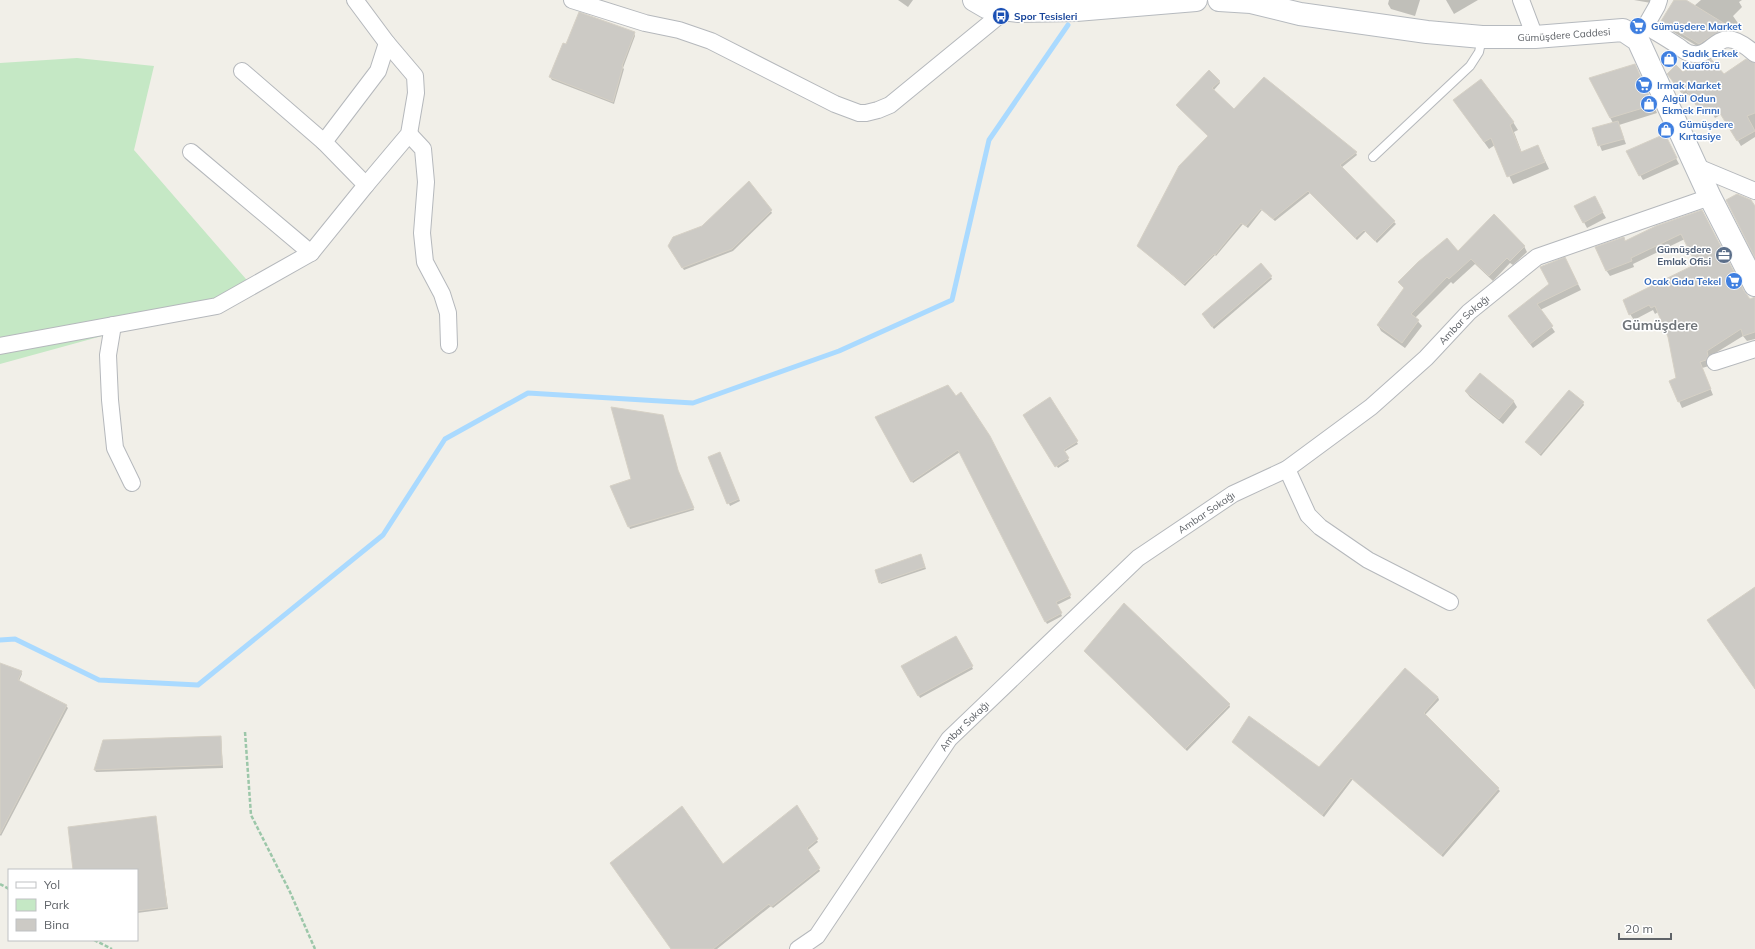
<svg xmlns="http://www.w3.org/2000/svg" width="1755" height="949" viewBox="0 0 1755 949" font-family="Mulish,sans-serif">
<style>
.green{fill:#c5e8c5}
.shadow{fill:#0003}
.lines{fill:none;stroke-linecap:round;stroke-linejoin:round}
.stream{stroke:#aadaff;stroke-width:5}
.building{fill:#cccac5;stroke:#d6d1c6}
.lane-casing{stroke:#b5b8bc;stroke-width:10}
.street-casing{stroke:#b5b8bc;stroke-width:18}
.secondary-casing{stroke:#b6babf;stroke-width:24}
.path{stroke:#9cc7a9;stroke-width:2.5;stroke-dasharray:4 2;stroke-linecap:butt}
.lane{stroke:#fff;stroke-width:8}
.street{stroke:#fff;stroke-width:16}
.secondary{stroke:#fff;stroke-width:22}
.labels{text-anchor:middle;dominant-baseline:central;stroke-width:3;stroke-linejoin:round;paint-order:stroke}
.transit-label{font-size:10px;font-weight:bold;fill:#164399;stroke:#fff;text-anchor:start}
.shop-label{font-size:10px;font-weight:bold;fill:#366cbe;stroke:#fff;text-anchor:start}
.street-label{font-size:10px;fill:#5f6368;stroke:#fff}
.service-label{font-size:10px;font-weight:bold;fill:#4e5e75;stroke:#fff;text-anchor:end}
.district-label{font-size:14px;font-weight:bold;fill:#70757a;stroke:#fff}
</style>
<rect width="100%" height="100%" fill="#f1efe8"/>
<path class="green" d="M77 58 154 66 134 150 252 286 164 319 0 364V63Z"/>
<g class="shadow">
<path d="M898 0H913L908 7Z"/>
<path d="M1389 0H1420L1415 16 1391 9 1388 4Z"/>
<path d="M1446 0H1478L1454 14Z"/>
<path d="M1634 0H1651V3Z"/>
<path d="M1675 0H1684L1694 6 1701 0H1742L1739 2 1742 7 1733 16 1740 26 1729 35 1702 49 1665 27 1662 21Z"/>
<path d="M634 33 635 36 623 68 624 69 614 104 552 80 550 77 567 45Z"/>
<path d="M1755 64V137L1741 146 1722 114 1715 118 1711 111 1703 116 1689 94 1685 98 1671 79 1683 73 1724 75Z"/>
<path d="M1635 65 1657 113 1619 125 1626 144 1602 151 1593 129 1613 123 1590 79Z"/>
<path d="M1219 81 1220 83 1214 90 1234 110 1356 153 1357 155 1341 168 1396 224 1377 243 1366 231 1357 240 1310 193 1275 221 1262 210 1248 228 1243 224 1216 256 1215 255 1185 286 1138 246 1209 137 1177 105Z"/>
<path d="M1454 100 1513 122 1518 130 1514 132 1522 153 1538 146 1549 169 1513 184 1495 145 1489 149Z"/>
<path d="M1667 141 1679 164 1643 180 1640 175Z"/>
<path d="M1594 197 1606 218 1587 228 1576 207Z"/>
<path d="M771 211 772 213 733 251 684 270 669 246Z"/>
<path d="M1702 211 1744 293 1750 300 1755 301V339L1747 341 1743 336 1709 357V366L1702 368 1713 395 1682 408 1670 381 1677 378 1668 336 1658 312 1655 314 1653 310 1634 320 1630 314 1697 265 1685 239 1633 264 1634 267 1610 276 1606 270 1625 242Z"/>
<path d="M1524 246 1527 252 1513 265 1510 263 1493 281 1475 264 1453 284 1451 282 1415 318 1422 326 1405 348 1381 331 1378 325 1405 289 1399 282 1458 252Z"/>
<path d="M1568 264 1581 290 1540 310 1555 332 1533 348 1512 321 1550 285Z"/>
<path d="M1271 277 1272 279 1214 329 1204 317Z"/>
<path d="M1480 375 1514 402 1517 407 1503 424 1470 397 1466 392Z"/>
<path d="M1050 399 1078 444 1064 452 1069 461 1058 468 1024 415Z"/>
<path d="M1583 403 1584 405 1541 456 1528 444Z"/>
<path d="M663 416 679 474 694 510 630 529 612 486 632 480Z"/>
<path d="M876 418 989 436 1071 598 1057 605 1062 616 1047 624 960 452 913 483Z"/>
<path d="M720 456 740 501 730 506 709 458Z"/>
<path d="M922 558 926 569 881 584 880 582Z"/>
<path d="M956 637 973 669 920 698 903 666Z"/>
<path d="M1087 653 1229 704 1230 707 1187 751Z"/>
<path d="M0 664 21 672 22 674 19 681 66 706 68 708 1 836 0 835Z"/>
<path d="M1438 697 1439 700 1425 715 1500 791 1443 857 1353 779 1324 817 1233 742 1319 768Z"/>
<path d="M221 737 223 768 96 772 95 770Z"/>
<path d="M797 807 818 842 808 850 820 871 773 908 771 906 717 949H671L723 865Z"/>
<path d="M155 817 168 909 137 913V870H74Z"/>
</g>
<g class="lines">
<path class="stream" d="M0 640 15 639 99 680 198 685 383 535 445 439 528 393 693 403 839 351 952 300 989 140 1068 25"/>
</g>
<g class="building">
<path d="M1674 0H1686L1730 27 1726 30 1713 35 1699 44 1661 21Z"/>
<path d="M579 12 635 32 622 66H623L613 102 549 77 563 43 566 44Z"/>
<path d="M1711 59 1724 74 1746 59 1755 63V113L1747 116 1755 131 1737 141 1718 110 1711 114 1707 106 1700 111 1686 90 1682 93 1667 74 1676 65 1683 72 1694 63H1701Z"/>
<path d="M1635 64 1653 105 1610 118 1589 78Z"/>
<path d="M1209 70 1220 81 1212 88 1234 109 1264 77 1357 152 1340 165 1395 221 1375 241 1364 230 1355 238 1308 191 1273 219 1261 209 1246 226 1241 223 1215 255 1214 254 1184 284 1137 246 1179 166 1208 136 1176 105Z"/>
<path d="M1481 79 1514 122 1510 125 1521 152 1538 145 1545 162 1507 177 1491 138 1484 142 1453 100Z"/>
<path d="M1618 121 1624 139 1598 146 1592 128Z"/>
<path d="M1665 134 1677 158 1639 176 1626 151Z"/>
<path d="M749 181 772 210 732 249 682 268 668 246 673 237 702 226Z"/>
<path d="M1737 194 1751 200 1755 206V258L1726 200Z"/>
<path d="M1595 196 1603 212 1583 223 1574 206Z"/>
<path d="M1702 210 1744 291 1750 299 1755 297V332L1743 336 1741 329 1707 351 1708 356 1706 360 1700 362 1711 389 1678 402 1669 381 1676 378 1668 337 1655 306 1651 308 1649 305 1629 315 1623 300 1696 264 1681 234 1631 258 1632 261 1606 271 1595 247 1624 237 1625 241 1656 226Z"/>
<path d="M1494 214 1525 246 1510 261 1507 258 1489 276 1471 259 1449 279 1447 277 1411 314 1419 320 1402 343 1377 325 1404 288 1398 282 1418 262 1447 238 1458 251Z"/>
<path d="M1565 257 1578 284 1537 304 1553 326 1530 344 1508 316 1549 284 1540 267Z"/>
<path d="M1261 263 1272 276 1212 327 1202 314Z"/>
<path d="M1480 373 1514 401 1499 419 1465 391Z"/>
<path d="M948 385 956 396 961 392 990 436 1071 595 1056 602 1062 613 1045 622 958 450 911 482 875 417Z"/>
<path d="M1569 390 1584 402 1540 454 1525 442Z"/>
<path d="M1050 397 1078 441 1064 450 1069 458 1055 467 1023 415Z"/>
<path d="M611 407 663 415 678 470 694 508 628 527 610 486 631 479Z"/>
<path d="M720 452 739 499 727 504 708 457Z"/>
<path d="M921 554 925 567 879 583 875 570Z"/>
<path d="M1755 587V689L1707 620Z"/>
<path d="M1124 603 1230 704 1185 749 1084 651Z"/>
<path d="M956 636 973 666 918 696 901 666Z"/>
<path d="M0 663 22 671 18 680 67 705 0 834Z"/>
<path d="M1405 668 1438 697 1424 713 1499 788 1441 855 1351 778 1322 815 1232 742 1249 716 1319 767Z"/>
<path d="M221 736 222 765 94 770 103 740Z"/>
<path d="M797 805 818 839 807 848 820 868 771 907 769 904 713 949H671L610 863 682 806 723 864Z"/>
<path d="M156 816 167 907 137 911V870H73L68 827Z"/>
</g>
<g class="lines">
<g class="lane-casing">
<path id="lane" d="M1373 157 1470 66 1479 52 1482 38"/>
</g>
<g class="street-casing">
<g id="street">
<path d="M572 0 645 23 679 30 711 41 835 104 859 113H866L878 110 890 105 1006 10"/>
<path d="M1521 0 1535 37"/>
<path d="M1646 26C1657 33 1668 39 1678 46 1681 48 1685 52 1689 53 1716 62 1715 17 1755 54"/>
<path d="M1641 34 1657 6 1659 0"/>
<path d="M409 134 423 149 426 182 422 233 425 262 442 294 448 313 449 345"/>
<path d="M324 142 378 71 387 43 355 0"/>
<path d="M191 152 311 253"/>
<path d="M1695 166 1755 191"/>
<path d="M366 185 409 134 416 93 415 76 387 43"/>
<path d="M113 325 108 355 110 400 115 448 132 483"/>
<path d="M0 346 217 306 311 253 366 185 324 142 242 71"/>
<path d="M1715 362 1755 349"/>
<path d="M1287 469 1308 515 1320 527 1368 560 1450 602"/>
<path id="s1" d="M798 949 817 936 949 739 1138 558 1233 494 1287 469 1371 407 1426 358 1469 312 1537 257 1710 197"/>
</g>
</g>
<g class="secondary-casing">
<g id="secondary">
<path d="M974 0 986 7 1019 11 1076 10 1196 0"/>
<path id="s2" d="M1219 0 1251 2 1300 14 1427 32 1482 37H1535L1623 30 1638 40 1710 197 1755 285"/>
</g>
</g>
<g class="path">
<path d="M245 732 251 815 290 892 315 949"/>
<path d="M0 884 9 889"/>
<path d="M94 940 112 949"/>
</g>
<use href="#lane" class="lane"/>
<use href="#street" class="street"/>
<use href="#secondary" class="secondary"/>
</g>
<defs>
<g id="bus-disc" transform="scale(0.9)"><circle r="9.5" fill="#1a4fb4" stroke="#fff"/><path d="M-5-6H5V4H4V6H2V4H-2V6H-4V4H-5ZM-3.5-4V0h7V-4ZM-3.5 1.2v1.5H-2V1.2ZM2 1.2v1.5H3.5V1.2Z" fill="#fff"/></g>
<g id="supermarket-disc" transform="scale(0.9)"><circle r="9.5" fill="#3f7fe0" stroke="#fff"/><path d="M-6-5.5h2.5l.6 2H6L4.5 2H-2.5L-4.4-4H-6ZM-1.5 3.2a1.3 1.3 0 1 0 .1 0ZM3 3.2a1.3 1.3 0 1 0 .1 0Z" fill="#fff"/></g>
<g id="shop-disc" transform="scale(0.9)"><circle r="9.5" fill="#3f7fe0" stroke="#fff"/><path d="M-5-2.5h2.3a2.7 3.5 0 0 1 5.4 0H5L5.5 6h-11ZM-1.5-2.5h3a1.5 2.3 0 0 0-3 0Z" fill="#fff"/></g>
<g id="office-disc" transform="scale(0.9)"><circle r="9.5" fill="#5c6f8a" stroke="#fff"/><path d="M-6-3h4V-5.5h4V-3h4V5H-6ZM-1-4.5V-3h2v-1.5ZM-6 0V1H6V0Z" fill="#fff"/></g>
</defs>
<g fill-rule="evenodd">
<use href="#bus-disc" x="1001" y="16"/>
<use href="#supermarket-disc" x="1638" y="26"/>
<use href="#shop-disc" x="1669" y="59"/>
<use href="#supermarket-disc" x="1644" y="85"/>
<use href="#shop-disc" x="1649" y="104"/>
<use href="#shop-disc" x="1666" y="130"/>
<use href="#office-disc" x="1724" y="255"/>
<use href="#supermarket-disc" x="1734" y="281"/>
</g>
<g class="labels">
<g class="transit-label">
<text x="1014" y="16">Spor Tesisleri</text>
</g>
<g class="shop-label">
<text x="1651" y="26">Gümüşdere Market</text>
<text x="1682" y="53">Sadık Erkek<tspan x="1682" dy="12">Kuaförü</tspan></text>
<text x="1657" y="85">Irmak Market</text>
<text x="1662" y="98">Algül Odun<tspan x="1662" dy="12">Ekmek Fırını</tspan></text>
<text x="1679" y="124">Gümüşdere<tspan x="1679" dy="12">Kırtasiye</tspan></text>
<text x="1721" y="281" text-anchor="end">Ocak Gıda Tekel</text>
</g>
<g class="street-label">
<text stroke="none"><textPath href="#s2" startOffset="348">Gümüşdere Caddesi</textPath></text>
<text stroke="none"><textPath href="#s1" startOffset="928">Ambar Sokağı</textPath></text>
<text stroke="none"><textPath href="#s1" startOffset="604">Ambar Sokağı</textPath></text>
<text stroke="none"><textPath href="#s1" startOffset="280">Ambar Sokağı</textPath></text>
</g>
<g class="service-label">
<text x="1711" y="249">Gümüşdere<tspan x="1711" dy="12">Emlak Ofisi</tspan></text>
</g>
<g class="district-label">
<text x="1660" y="325">Gümüşdere</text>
</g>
</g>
<rect x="8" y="869" width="130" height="72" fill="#ffffff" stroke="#bfc1c3"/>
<rect x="16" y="882" width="20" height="6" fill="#ffffff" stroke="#bfc1c3"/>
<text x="44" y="889" font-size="12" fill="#5f6368">Yol</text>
<rect x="16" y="899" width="20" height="12" fill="#c5e8c5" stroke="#bfc1c3"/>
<text x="44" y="909" font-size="12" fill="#5f6368">Park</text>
<rect x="16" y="919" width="20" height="12" fill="#cccac5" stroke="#bfc1c3"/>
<text x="44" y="929" font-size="12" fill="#5f6368">Bina</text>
<path d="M1619 933v6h52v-6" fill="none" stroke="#5f6368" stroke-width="2"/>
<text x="1625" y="933" font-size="12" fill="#5f6368" stroke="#ffffff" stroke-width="3" paint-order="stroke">20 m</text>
</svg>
